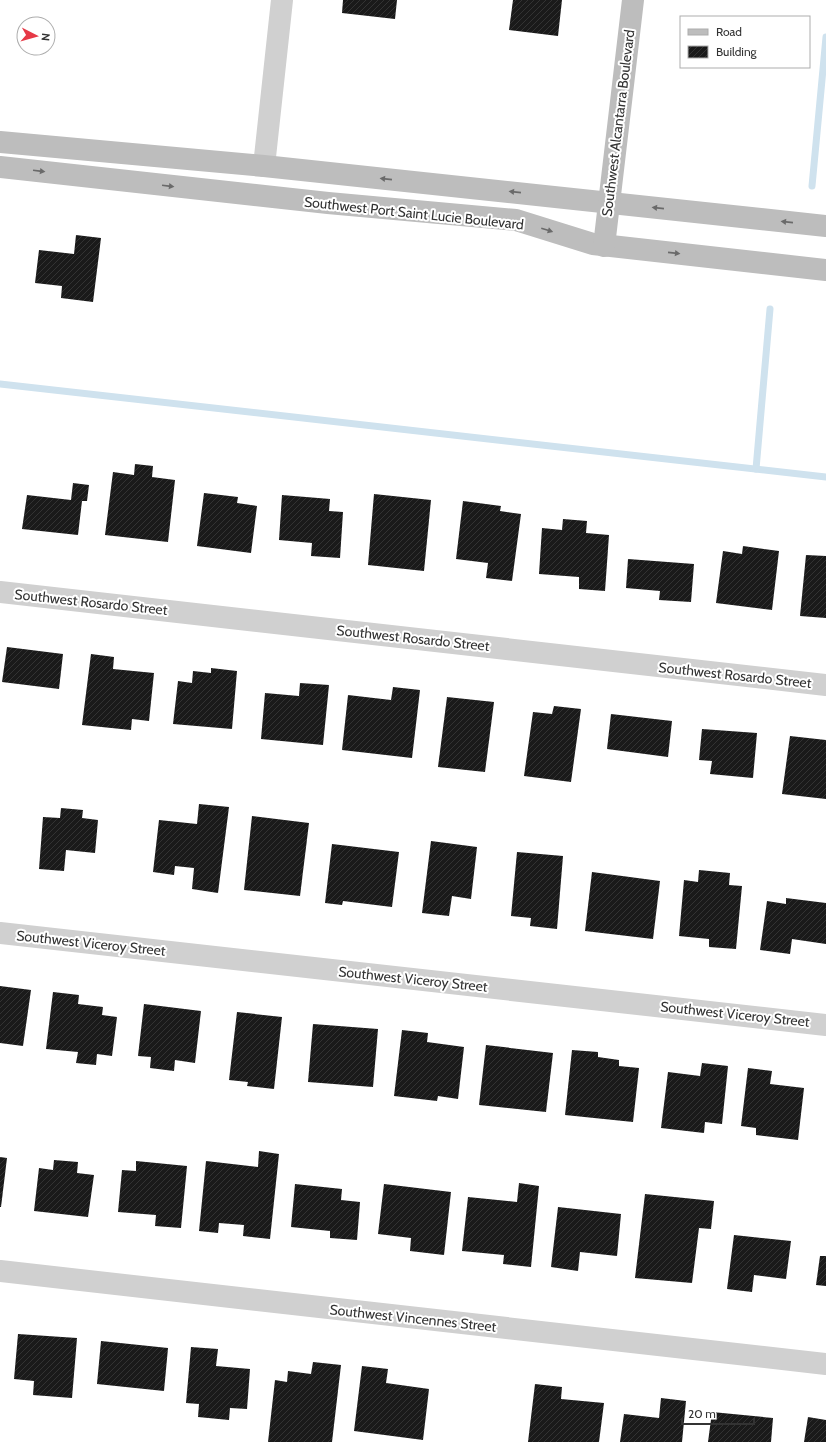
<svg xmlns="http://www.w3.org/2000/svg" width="826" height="1442" viewBox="0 0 826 1442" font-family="Cabin,sans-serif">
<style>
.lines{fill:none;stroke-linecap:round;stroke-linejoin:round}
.stream{stroke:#cfe2ee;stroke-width:7}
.building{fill:url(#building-hatch)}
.street{stroke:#d0d0d0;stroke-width:22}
.secondary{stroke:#bdbdbd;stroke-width:22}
.oneway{fill:#6a6a6a}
.labels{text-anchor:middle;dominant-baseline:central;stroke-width:4;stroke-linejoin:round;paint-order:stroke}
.street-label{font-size:14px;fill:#333;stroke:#fff}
</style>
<defs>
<pattern id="building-hatch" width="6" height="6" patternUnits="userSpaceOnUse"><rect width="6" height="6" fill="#1a1a1a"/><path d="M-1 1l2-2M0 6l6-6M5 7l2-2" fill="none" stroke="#333"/></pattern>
</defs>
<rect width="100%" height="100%" fill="#fff"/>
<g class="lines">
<g class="stream">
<path d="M812 186 826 37"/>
<path d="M0 384 826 477"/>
<path d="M756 469 770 309"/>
</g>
</g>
<g class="building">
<path d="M343 0H397L395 19 342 13Z"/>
<path d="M513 0H562L558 36 509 30Z"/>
<path d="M76 235 101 238 93 302 61 298 62 286 35 283 39 250 74 254Z"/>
<path d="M135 464 153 466 152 477 175 480 168 542 105 535 113 472 134 475Z"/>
<path d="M73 483 89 485 87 501H82L78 535 22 529 27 495 71 500Z"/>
<path d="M204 493 238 497 237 503 257 506 251 553 197 546Z"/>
<path d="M374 494 431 500 424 571 368 565Z"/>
<path d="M282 495 330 499 329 511 343 512 340 558 311 556 312 543 279 540Z"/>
<path d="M463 501 501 506 500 511 521 514 512 581 486 578 488 563 456 559Z"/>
<path d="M563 519 587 521 586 533 609 535 605 591 579 589V577L539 574 542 528 562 530Z"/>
<path d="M743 546 779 551 772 610 716 603 723 551 742 554Z"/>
<path d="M806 555 826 556V618L800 616Z"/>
<path d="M628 559 694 564 691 602 659 600 660 591 626 588Z"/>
<path d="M7 647 63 654 59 689 2 682Z"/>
<path d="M91 654 114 657 113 669 154 673 149 721 132 719 131 730 82 725Z"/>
<path d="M211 668 237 671 232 729 173 724 178 681 192 683 193 671 211 673Z"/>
<path d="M300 683 329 685 323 745 261 739 265 693 299 696Z"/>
<path d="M393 687 420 690 412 758 342 750 348 695 391 700Z"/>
<path d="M447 697 494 702 485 772 438 767Z"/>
<path d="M554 706 581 709 571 782 524 776 533 712 552 714Z"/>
<path d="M611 714 672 721 668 757 607 749Z"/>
<path d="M702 729 757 733 753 778 710 774 712 761 699 760Z"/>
<path d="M790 736 826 740V799L782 794Z"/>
<path d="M199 804 229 807 218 893 192 889 194 868 175 866 174 875 153 872 159 820 197 824Z"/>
<path d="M61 808 83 810 82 818 98 820 95 853 66 850 64 871 39 869 43 817 60 818Z"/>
<path d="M252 816 309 823 300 896 244 890Z"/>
<path d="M431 841 477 847 471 899 452 896 449 916 422 913Z"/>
<path d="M332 844 399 852 392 907 343 901 342 905 325 903Z"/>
<path d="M517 852 563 856 557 929 530 926 531 918 511 916Z"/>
<path d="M699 870 730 873 729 885 742 886 736 949 709 947V939L679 936 684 880 698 882Z"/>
<path d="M592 872 660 881 653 939 585 931Z"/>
<path d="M786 898 826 903V944L792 939 790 954 760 950 767 901 786 904Z"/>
<path d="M0 986 31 990 23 1046 0 1043Z"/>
<path d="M53 992 79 995 78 1004 103 1007 102 1015 117 1017 112 1056 97 1054 96 1065 76 1063 78 1052 46 1049Z"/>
<path d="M144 1004 201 1011 195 1063 175 1060 174 1071 150 1068 151 1057 138 1056Z"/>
<path d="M237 1012 282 1017 274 1089 247 1086 248 1082 229 1080Z"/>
<path d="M313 1024 378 1029 373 1087 308 1082Z"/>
<path d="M402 1030 428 1033 427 1042 464 1047 458 1099 438 1096 437 1101 394 1096Z"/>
<path d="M486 1045 553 1053 546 1112 479 1105Z"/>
<path d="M572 1050 598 1052V1057L619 1060V1066L639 1068 633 1122 565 1115Z"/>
<path d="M702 1063 728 1066 722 1124 705 1122 704 1133 661 1128 668 1072 700 1076Z"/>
<path d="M748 1068 772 1071 770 1084 804 1088 798 1140 756 1135V1128L741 1126Z"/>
<path d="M259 1151 279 1154 270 1239 243 1236 244 1225 219 1223 218 1233 199 1231 206 1161 258 1167Z"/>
<path d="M0 1157 7 1158 1 1207H0Z"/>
<path d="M54 1160 78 1162 77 1173 94 1175 88 1217 34 1211 39 1168 53 1170Z"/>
<path d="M136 1161 187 1166 181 1228 155 1226 156 1215 118 1212 122 1170 136 1171Z"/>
<path d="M519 1183 539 1186 531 1267 503 1264 504 1255 462 1251 468 1197 517 1202Z"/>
<path d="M295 1184 342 1189 341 1200 360 1202 357 1240 330 1238V1231L291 1227Z"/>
<path d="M384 1184 451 1192 444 1255 410 1251 411 1238 378 1234Z"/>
<path d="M645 1194 714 1201 711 1229 699 1228 692 1283 635 1278Z"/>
<path d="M558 1207 621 1214 617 1256 580 1252 578 1271 551 1267Z"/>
<path d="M734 1235 791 1241 786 1279 754 1275 752 1292 727 1289Z"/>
<path d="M820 1256H826V1286L816 1285Z"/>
<path d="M18 1334 77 1338 72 1398 33 1395 34 1381 14 1379Z"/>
<path d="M101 1341 168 1348 164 1391 97 1384Z"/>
<path d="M191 1347 218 1349 216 1366 250 1369 247 1409 230 1408 229 1420 198 1417 199 1404 186 1403Z"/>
<path d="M313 1362 341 1365 332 1442H268L275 1380 287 1382 288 1371 311 1374Z"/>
<path d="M362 1366 388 1369 386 1383 429 1389 423 1440 354 1431Z"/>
<path d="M535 1384 562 1387 561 1399 604 1403 599 1442H528Z"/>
<path d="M661 1398 686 1401 682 1442H620L624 1414 659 1418Z"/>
<path d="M712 1412 773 1418 771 1442H708Z"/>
<path d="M808 1417 826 1420V1442H804Z"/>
</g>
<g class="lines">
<g class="street">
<path d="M264 166 282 0"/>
<path d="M0 592 826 685"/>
<path d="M0 933 826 1025"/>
<path d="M0 1271 826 1364"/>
</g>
<g class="secondary">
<path d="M0 142 264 166 826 226"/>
<path d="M0 167 328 203 516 220 593 244 826 270"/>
<path d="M604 246 633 0"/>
</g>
</g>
<defs><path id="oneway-solid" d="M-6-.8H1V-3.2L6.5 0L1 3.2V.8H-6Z"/></defs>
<g class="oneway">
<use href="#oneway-solid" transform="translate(39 171) rotate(7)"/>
<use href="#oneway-solid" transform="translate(386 179) rotate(-174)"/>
<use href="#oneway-solid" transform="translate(168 186) rotate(7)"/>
<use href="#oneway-solid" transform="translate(515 192) rotate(-174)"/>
<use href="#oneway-solid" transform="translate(658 208) rotate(-174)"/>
<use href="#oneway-solid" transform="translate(787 222) rotate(-174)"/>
<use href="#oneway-solid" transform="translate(547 230) rotate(17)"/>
<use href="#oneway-solid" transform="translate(674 253) rotate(6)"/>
</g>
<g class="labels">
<g class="street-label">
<text transform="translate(618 123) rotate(-83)">Southwest Alcantarra Boulevard</text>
<text transform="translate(414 213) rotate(6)">Southwest Port Saint Lucie Boulevard</text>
<text transform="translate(91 602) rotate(6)">Southwest Rosardo Street</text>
<text transform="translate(413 638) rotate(6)">Southwest Rosardo Street</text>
<text transform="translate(735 675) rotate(6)">Southwest Rosardo Street</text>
<text transform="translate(91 943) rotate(6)">Southwest Viceroy Street</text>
<text transform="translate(413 979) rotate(6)">Southwest Viceroy Street</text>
<text transform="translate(735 1014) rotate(6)">Southwest Viceroy Street</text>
<text transform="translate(413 1318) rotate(6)">Southwest Vincennes Street</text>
</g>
</g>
<rect x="680" y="16" width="130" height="52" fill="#ffffff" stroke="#adadad"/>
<rect x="688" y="29" width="20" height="6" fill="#bdbdbd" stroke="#adadad"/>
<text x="716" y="36" font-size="12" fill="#333333">Road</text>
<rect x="688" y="46" width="20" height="12" fill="url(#building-hatch)" stroke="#adadad"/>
<text x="716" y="56" font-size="12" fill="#333333">Building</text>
<g transform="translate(36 36) rotate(96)"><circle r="19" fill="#ffffff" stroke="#adadad"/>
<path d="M0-3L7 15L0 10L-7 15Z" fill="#e63946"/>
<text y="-6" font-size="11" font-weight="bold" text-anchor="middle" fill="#333333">N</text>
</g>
<path d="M682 1418v6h72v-6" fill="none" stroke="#333333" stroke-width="2"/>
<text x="688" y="1418" font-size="12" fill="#333333" stroke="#ffffff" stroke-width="3" paint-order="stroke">20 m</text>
</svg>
